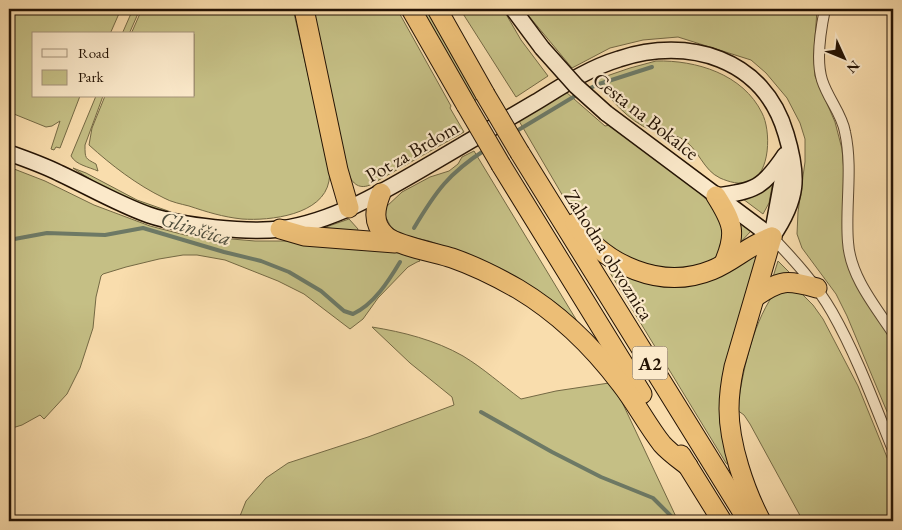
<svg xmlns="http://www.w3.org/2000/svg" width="902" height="530" viewBox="0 0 902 530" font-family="'EB Garamond',serif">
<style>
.green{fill:#c5bf85;stroke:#746944}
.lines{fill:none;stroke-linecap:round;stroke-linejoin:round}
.stream{stroke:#6d7965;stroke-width:4}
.street-casing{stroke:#59462e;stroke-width:12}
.secondary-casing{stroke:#241304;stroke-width:18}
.highway-casing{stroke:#241304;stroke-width:21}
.street{stroke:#fbe9ca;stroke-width:10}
.secondary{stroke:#fbe9ca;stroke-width:15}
.highway{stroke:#ecbe76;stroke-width:19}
.secondary-bridge-casing{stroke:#241304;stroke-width:18;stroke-linecap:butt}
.highway-bridge-casing{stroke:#241304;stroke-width:21;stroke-linecap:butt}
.secondary-bridge{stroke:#fbe9ca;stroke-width:15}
.highway-bridge{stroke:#ecbe76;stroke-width:19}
.labels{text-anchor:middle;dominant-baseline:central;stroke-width:4.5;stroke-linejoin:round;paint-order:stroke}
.shield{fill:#fbe9ca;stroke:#64533f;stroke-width:1}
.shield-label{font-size:19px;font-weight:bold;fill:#241304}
.street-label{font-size:20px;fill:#241304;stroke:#fbe9ca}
.water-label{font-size:21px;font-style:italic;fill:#4f4e3d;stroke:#fbe9ca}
</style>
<rect width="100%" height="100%" fill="#f9ddad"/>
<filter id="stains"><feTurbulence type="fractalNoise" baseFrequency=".004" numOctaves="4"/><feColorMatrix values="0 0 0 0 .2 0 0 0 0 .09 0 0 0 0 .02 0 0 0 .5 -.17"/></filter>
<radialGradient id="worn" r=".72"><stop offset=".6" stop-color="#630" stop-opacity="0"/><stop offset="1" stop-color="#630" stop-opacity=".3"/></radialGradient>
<g class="green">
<path d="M9 9H121L110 34H34V96H80L60 148 56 147 54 150 51 149 60 121 52 126 46 127 9 112Z"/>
<path d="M133 9H140L129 34H122Z"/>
<path d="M142 9H293L329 166C329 171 330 176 329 181 323 215 270 221 242 219 223 217 207 212 189 206 181 204 171 202 164 198 137 185 111 165 89 145L92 128 105 96H194V34H131Z"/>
<path d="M311 9H397L451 106 450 108 464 132 370 185C358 190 351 182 348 172Z"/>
<path d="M420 9H427L478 98 472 101Z"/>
<path d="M460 9H503L521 40 548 76 516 97Z"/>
<path d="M523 9H817L814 55 815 76 835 122 842 149 845 184 847 261 890 333 893 341V426L847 316 836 294 802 248 797 234 798 212 805 162V139L800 123 787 98 766 73 751 60 678 37 643 40 610 48 572 68Z"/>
<path d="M656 61C696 60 743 74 762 113 771 130 771 174 749 182 740 185 729 182 720 178 703 170 699 150 684 140 674 133 661 135 651 130 627 120 612 100 595 80L630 68Z"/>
<path d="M566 92 605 126 610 125C645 152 706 189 727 225L716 261 678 271 621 258 574 215 519 121Z"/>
<path d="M96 96H103L85 145C85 159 85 158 96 164L98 171C89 167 76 165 71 156Z"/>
<path d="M474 151 577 321 556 303 531 287 462 253 429 241 402 235 391 227 384 214 386 207 402 192 430 177 449 171 458 164 462 157Z"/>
<path d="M9 167 45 181 94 205 150 226 185 235 255 241H303L413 252 420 261 417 262 408 267 378 298 363 319 350 329 304 294 278 281 225 260 197 255H183L159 259 126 267 103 274 101 276 96 297 93 328 80 368 67 394 44 419 40 415 22 425 9 429Z"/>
<path d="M73 168 86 173 137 200 171 212V214C135 204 104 189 73 168Z"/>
<path d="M773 181 769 203 763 214 743 199V197Z"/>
<path d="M349 219 358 229 357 232 325 229 326 227Z"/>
<path d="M738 221 751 231 737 246Z"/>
<path d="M760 249 733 338 730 466 726 463 604 263 646 279Z"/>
<path d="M778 261 790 273 773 277Z"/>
<path d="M789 289 801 293 813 305 823 319 858 386 893 472V521H803L750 424 744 415 737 410C743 372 751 328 773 295Z"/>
<path d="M372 327C403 332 435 340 463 356 483 368 502 385 521 399L556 391 609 383 622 402 678 521H238L246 501 266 478 288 463 368 437 454 405 452 397 410 363Z"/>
</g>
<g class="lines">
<g class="stream">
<path d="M586 90 599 84 652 67"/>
<path d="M515 132 580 93"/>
<path d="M414 228C436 191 449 173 485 150"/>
<path d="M9 240 47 233 105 235 143 228 224 252 261 261 289 272 321 291 344 311 353 314C374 304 388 282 400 262"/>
<path d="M481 412 552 452 601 477 653 498 676 521"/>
</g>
<g class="street-casing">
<g id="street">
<path d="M825 9C821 28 816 61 822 80 828 99 842 114 845 132 853 168 845 207 848 242 850 276 875 306 893 333"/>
<path d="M772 237C794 260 816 284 832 312 857 356 874 403 893 450"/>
</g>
</g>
<g class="secondary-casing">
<g id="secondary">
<path d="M513 9 542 48"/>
<path d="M606 113 772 237"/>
<path d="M9 153C26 159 43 165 59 173 89 187 118 204 149 215 182 226 246 233 281 229 336 221 386 190 434 162 468 142 502 122 536 102 562 86 589 68 619 59 688 36 764 58 786 134 799 177 798 199 772 237"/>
<path d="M716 196C755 191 763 188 785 155"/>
<path d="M773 230 787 155"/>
</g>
</g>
<g class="highway-casing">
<g id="highway">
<path d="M304 9 338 170 349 208"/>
<path d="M411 9 466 105"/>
<path d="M437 9 485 94"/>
<path d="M520 153 748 521"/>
<path d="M501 165 642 394"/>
<path d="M381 193C375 208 372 223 385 235 394 245 437 253 452 258 475 266 497 277 518 289 558 313 593 347 621 384 636 403 647 425 662 444 669 452 679 459 688 466"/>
<path d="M716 196C733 223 737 233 724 263"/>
<path d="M575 223C605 265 661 291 712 270 734 261 749 245 772 237"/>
<path d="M280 229 304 236 395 243"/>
<path d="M755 297C781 279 787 280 817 288"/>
<path d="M681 455 722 521"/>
<path d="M761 521C745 491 729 444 729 409 729 395 731 381 734 367L772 237"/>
</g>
</g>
<use href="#street" class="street"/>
<use href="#secondary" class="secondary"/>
<use href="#highway" class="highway"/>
<g class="secondary-bridge-casing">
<path id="secondary-bridge" d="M542 48 576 86 606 113"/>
</g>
<g class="highway-bridge-casing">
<g id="highway-bridge">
<path d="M485 94 520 153"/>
<path d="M466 105 501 165"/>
</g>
</g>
<use href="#secondary-bridge" class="secondary-bridge"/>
<use href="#highway-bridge" class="highway-bridge"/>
</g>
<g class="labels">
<rect class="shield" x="632.5" y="346.5" width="35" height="33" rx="4"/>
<g class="shield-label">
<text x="650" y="363">A2</text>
</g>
<g class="street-label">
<text transform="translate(646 116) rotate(38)">Cesta na Bokalce</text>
<text transform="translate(412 151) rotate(-30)">Pot za Brdom</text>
<text transform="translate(609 255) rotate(58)">Zahodna obvoznica</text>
</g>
<g class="water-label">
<text transform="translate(196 228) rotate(17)">Glinščica</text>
</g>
</g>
<rect width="902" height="530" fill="none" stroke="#f9ddad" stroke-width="30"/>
<rect x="10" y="10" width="882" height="510" fill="none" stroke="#241304" stroke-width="2.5"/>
<rect x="15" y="15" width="872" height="500" fill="none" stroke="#241304"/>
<rect x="32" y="32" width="162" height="65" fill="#fbe9ca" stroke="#a5937b"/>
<rect x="42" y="49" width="25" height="8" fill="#fbe9ca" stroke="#a5937b"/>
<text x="78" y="58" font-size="15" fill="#241304">Road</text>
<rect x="42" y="70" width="25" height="15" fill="#c5bf85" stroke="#a5937b"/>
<text x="78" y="82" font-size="15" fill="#241304">Park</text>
<g transform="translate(844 58) rotate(134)" stroke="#fbe9ca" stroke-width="4" paint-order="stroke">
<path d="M0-4L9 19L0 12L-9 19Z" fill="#241304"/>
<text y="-8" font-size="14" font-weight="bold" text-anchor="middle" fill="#241304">N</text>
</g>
<rect width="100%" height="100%" filter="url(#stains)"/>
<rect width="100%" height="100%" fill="url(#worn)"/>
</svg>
